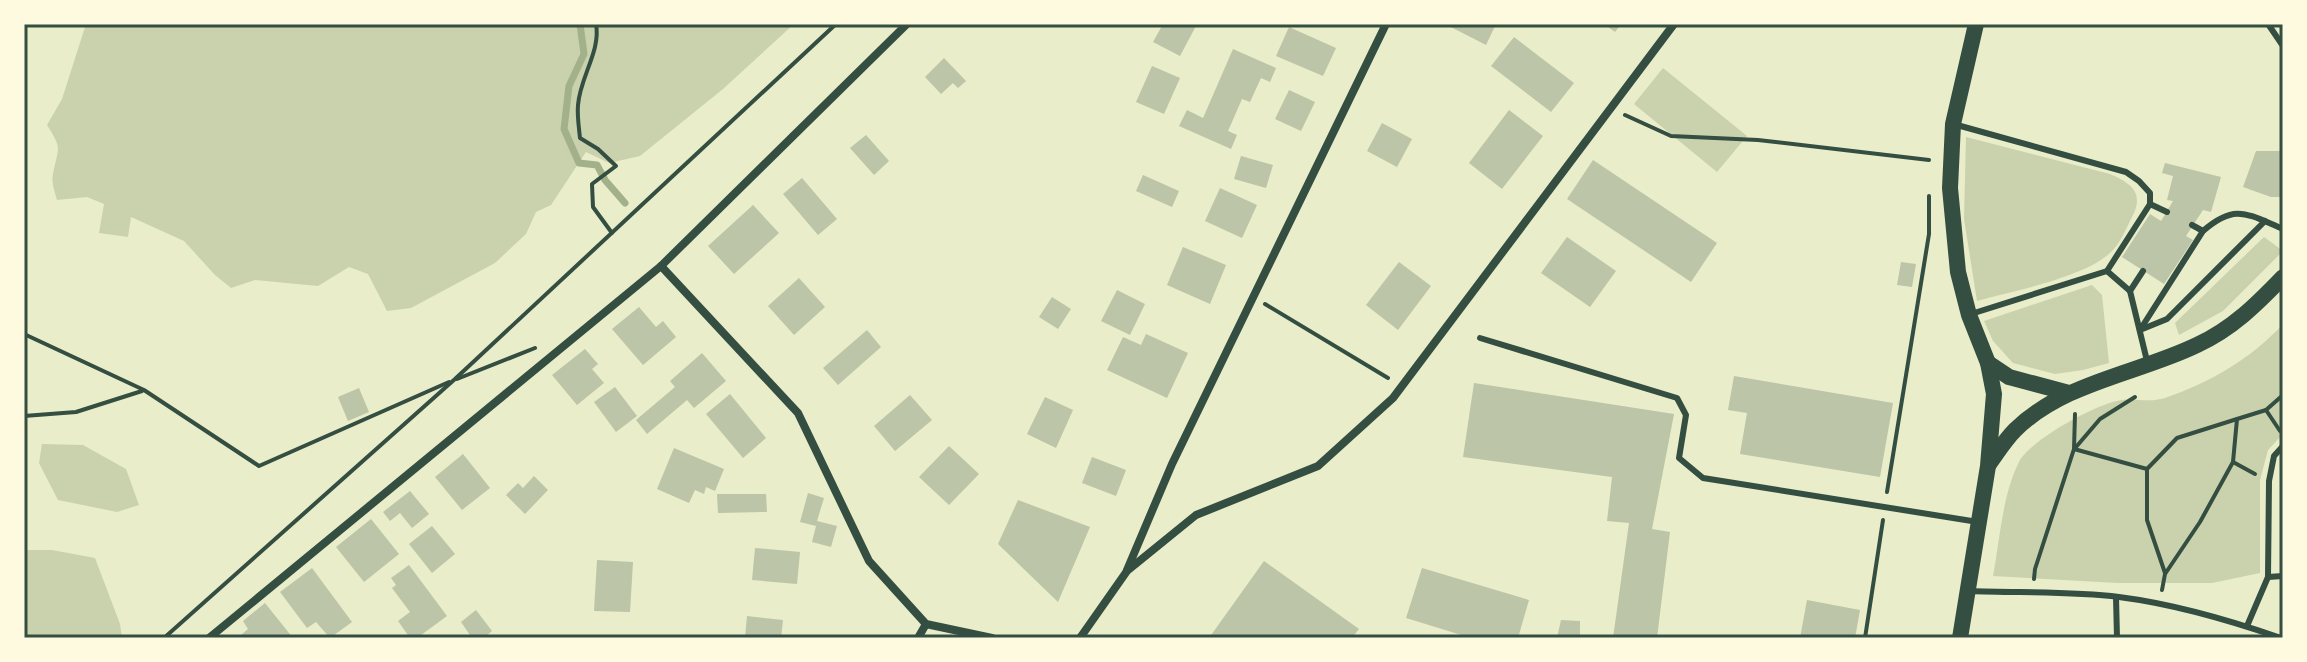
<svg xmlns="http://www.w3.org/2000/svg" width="2307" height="662" viewBox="0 0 2307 662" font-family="Mulish,sans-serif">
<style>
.green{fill:#cad2ad}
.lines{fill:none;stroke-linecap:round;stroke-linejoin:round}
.stream{stroke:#a3b18a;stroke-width:7}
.building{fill:#bcc5a7}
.path{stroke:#344e41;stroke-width:4}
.service{stroke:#344e41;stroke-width:6}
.minor{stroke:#344e41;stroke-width:8}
.secondary{stroke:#344e41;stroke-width:16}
.neatline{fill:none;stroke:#344e41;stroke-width:3}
</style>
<rect width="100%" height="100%" fill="#e9edc9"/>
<g class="green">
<path d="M86 24H794L723 89 640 156 609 163 586 152 551 205 536 212 526 234 495 263 411 308 387 311 368 274 349 267 318 286 255 280 231 288 215 275 184 241 131 217 128 237 99 233 104 204 87 197 57 200C55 192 51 182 53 174 58 147 63 150 47 125L62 99Z"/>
<path d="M1663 68 1747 136 1717 172 1634 104Z"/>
<path d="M1966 137 2110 174C2128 182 2145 191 2133 215 2127 226 2121 243 2111 252 2086 277 2013 291 1977 301L1964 219Z"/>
<path d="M2264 237 2283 251 2223 311 2179 335 2175 323Z"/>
<path d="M2092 285 2102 295 2109 363 2083 370 2055 374 2013 363 1993 341 1984 321Z"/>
<path d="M2283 324V434L2268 450 2260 480V573L2212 583H2117L1993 576C2000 539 2002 496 2019 462 2030 440 2097 403 2122 400 2137 398 2149 403 2165 398 2209 383 2251 359 2283 324Z"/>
<path d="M42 444 83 445 126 469 139 505 117 512 58 500 39 463Z"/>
<path d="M24 550H52L95 558 120 624 122 638H24Z"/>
</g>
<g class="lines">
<path class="stream" d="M580 24 584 54 569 86 564 129 579 163 597 165 605 180 625 203"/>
</g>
<g class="building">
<path d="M1163 24H1197L1180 56 1153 42Z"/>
<path d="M1445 24H1496L1486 45Z"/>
<path d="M1604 24H1621L1615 32Z"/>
<path d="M1289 27 1336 48 1323 76 1276 56Z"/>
<path d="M1514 37 1574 83 1551 112 1491 66Z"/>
<path d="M1233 49 1276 68 1270 82 1261 78 1250 102 1242 99 1228 131 1237 135 1231 149 1179 126 1187 110 1203 118Z"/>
<path d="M944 58 966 81 958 88 953 83 941 94 925 77Z"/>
<path d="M1152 66 1180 78 1164 114 1136 102Z"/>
<path d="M1289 90 1315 102 1301 131 1275 119Z"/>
<path d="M1509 110 1543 136 1502 189 1469 163Z"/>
<path d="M1382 123 1412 139 1397 167 1367 151Z"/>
<path d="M866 135 889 161 874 175 850 148Z"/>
<path d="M2256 151H2283V197H2271L2243 187Z"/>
<path d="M1241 156 1273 165 1266 188 1234 179Z"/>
<path d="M1593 160 1717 243 1691 282 1567 199Z"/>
<path d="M2165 163 2221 177 2211 212 2203 210 2186 236 2193 240 2164 284 2122 257 2150 214 2161 221 2173 201 2167 200 2173 176 2162 173Z"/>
<path d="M1143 175 1179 191 1172 207 1136 191Z"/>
<path d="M802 178 837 219 818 235 783 194Z"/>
<path d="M1220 188 1257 205 1242 238 1205 221Z"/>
<path d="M753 205 779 233 734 274 708 246Z"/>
<path d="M1567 237 1616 271 1590 307 1541 273Z"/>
<path d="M1183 247 1226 265 1210 304 1167 285Z"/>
<path d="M1399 262 1431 286 1398 330 1366 305Z"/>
<path d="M1901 262 1916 264 1912 287 1897 285Z"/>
<path d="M799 278 825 307 794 335 768 306Z"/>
<path d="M1117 290 1145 304 1130 335 1101 321Z"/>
<path d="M1052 297 1071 309 1058 329 1039 317Z"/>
<path d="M639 307 656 327 663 321 676 337 643 365 612 329Z"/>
<path d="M867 330 881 347 838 385 823 368Z"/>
<path d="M1146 334 1188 353 1167 398 1107 370 1123 337 1141 345Z"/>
<path d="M585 349 598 364 592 369 604 383 577 405 552 375Z"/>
<path d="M702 353 726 381 694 408 687 400 647 434 636 420 675 387 670 381Z"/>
<path d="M1734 376 1893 403 1880 477 1740 454 1747 413 1728 410Z"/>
<path d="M1474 383 1674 414 1652 529 1670 532 1657 638H1613L1629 523 1607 521 1612 477 1463 457Z"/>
<path d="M615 387 637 416 616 432 594 402Z"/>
<path d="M359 388 369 412 348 421 338 397Z"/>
<path d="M730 394 766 438 743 458 706 414Z"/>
<path d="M910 395 932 420 895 451 874 426Z"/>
<path d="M1045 397 1073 410 1056 448 1027 434Z"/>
<path d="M949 446 979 474 949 505 919 477Z"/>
<path d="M674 448 724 469 715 491 706 487 704 494 695 490 689 503 657 489Z"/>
<path d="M463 454 490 488 462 510 435 477Z"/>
<path d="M1092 457 1126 470 1116 496 1082 483Z"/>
<path d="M534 476 548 490 525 514 506 495 518 483 523 488Z"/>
<path d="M410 491 429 514 412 528 400 513 390 521 383 512Z"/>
<path d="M808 493 824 498 817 521 837 526 831 547 812 542 816 526 800 522Z"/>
<path d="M717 494H766L767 512 718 513Z"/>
<path d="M1018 500 1090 527 1058 602 998 544Z"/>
<path d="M371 519 399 554 364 582 336 547Z"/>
<path d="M432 526 455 554 432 573 409 544Z"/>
<path d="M755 548 800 552 797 584 752 580Z"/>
<path d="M597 560 633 562 630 612 594 611Z"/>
<path d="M1264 561 1359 629 1352 638H1209Z"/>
<path d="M409 565 447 616 417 638H410L398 621 410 612 392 588 396 585 391 578Z"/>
<path d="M312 568 352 622 330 638 316 622 307 628 280 592Z"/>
<path d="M1422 568 1529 600 1518 638H1471L1406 618Z"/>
<path d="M1807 600 1860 610 1855 638H1800Z"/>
<path d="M265 603 293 638H242L240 636 248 629 243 621Z"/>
<path d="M476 610 492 631 484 638H472L461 622Z"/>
<path d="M747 616 783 620 781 638H745Z"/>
<path d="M1561 620 1580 621V638H1557Z"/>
</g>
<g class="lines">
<g class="path">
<path d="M596 24C601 51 580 77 578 105 577 116 579 128 580 138L598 149 616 166 592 184 593 207 612 233"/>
<path d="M1625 115 1671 136 1758 140 1929 160"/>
<path d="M1265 304 1388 378"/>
<path d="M24 334 144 390 259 466 449 382"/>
<path d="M457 379 535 348"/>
<path d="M2266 410 2280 431"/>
<path d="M24 416 76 412 142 391"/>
<path d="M2076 447 2100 419 2135 397"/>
<path d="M2074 449 2147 469"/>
<path d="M2233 462 2255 474"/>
<path d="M1887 492 1929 234V196"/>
<path d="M2165 573 2147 520V469L2177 438 2237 419"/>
<path d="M2034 579 2035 569 2074 449 2075 414"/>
<path d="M2162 590 2165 574 2200 522 2233 462 2237 419 2266 410 2283 395"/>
<path d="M164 638 455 379 836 24"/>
<path d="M1865 638 1883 520"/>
</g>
<g class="service">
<path d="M2268 24 2283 46"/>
<path d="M1957 125 2126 172 2139 181 2150 193V204L2167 212"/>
<path d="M2192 225 2203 231C2235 203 2247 214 2283 229"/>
<path d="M2107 271 2150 204"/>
<path d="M2143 271 2130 291 2148 365"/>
<path d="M1971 314 2107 271 2130 291"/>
<path d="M2140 330 2167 319 2265 221"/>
<path d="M2140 330 2203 231"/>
<path d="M1480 338 1677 398 1686 415 1679 458 1703 478 1978 522"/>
<path d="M2268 577 2269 481 2274 456 2283 446"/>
<path d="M1970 591C2019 593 2070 591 2119 597 2174 604 2229 620 2281 638"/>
<path d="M2116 597 2117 638"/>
<path d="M2247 626 2268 577 2283 576"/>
</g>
<g class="minor">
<path d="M661 266 798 413 869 561 926 624 992 638"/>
<path d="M1127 570 1172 464 1386 24"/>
<path d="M209 638 661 266 907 24"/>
<path d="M918 638 926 624"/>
<path d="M1080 638 1127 571 1196 515 1318 466 1393 398 1674 24"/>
</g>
<g class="secondary">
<path d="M1988 363 2009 377 2069 393"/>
<path d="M1989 464C1997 453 2005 440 2015 430 2064 382 2137 374 2197 345 2232 329 2257 304 2283 277"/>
<path d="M1960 638 1988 466 1994 394 1988 363 1969 315 1958 272 1950 188 1953 124 1976 24"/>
</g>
</g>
<rect width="2307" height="662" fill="none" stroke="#fefae0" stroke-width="52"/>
<rect x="26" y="26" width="2255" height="610" class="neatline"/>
</svg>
